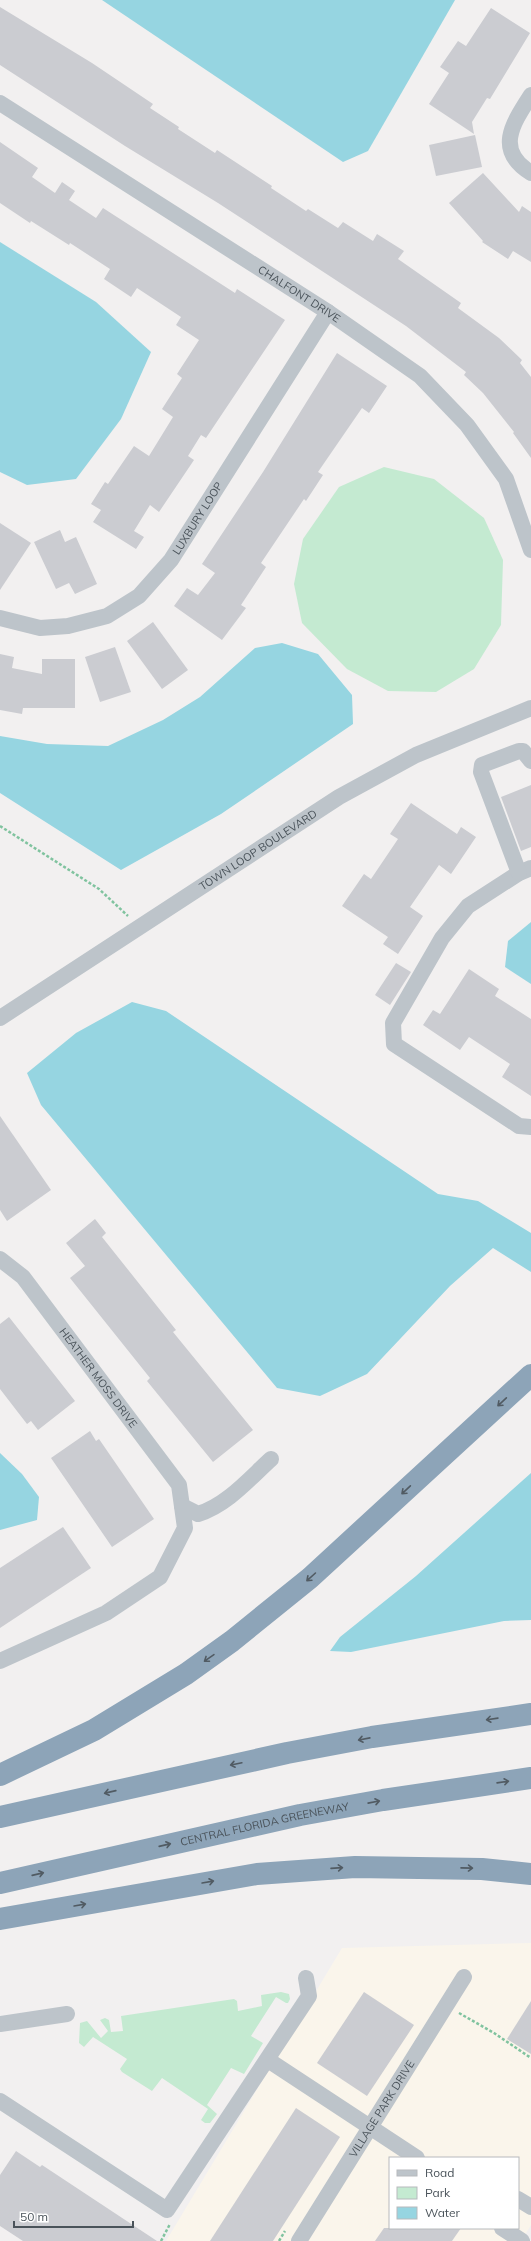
<svg xmlns="http://www.w3.org/2000/svg" width="531" height="2241" viewBox="0 0 531 2241" font-family="Mulish,sans-serif">
<style>
.commercial{fill:#faf5eb;fill-rule:evenodd}
.green{fill:#c4ead1}
.water{fill:#96d5e1}
.building{fill:#cbccd1}
.lines{fill:none;stroke-linecap:round;stroke-linejoin:round}
.path{stroke:#80c39f;stroke-width:2.5;stroke-dasharray:3 2;stroke-linecap:butt}
.minor{stroke:#bdc4ca;stroke-width:16}
.highway{stroke:#8da4b8;stroke-width:22}
.oneway{stroke:#515b63}
.labels{text-anchor:middle;dominant-baseline:central;stroke-width:3;stroke-linejoin:round;paint-order:stroke}
.street-label{font-size:11px;fill:#4a535a;stroke:#fff}
</style>
<rect width="100%" height="100%" fill="#f2f0f0"/>
<path class="commercial" d="M531 1943V2225L521 2241H166L342 1948ZM390 2158H518V2228H390Z"/>
<g class="green">
<path d="M384 467 434 479 484 518 503 560 501 625 474 669 436 692 388 691 347 669 302 623 294 584 303 539 339 487Z"/>
<path d="M281 1992 289 1994 290 1999 288 2003H286L276 1997 251 2036 263 2043 244 2074 231 2068 207 2105 217 2114 210 2123H205L201 2120 208 2109 162 2078 152 2091 122 2072 120 2069 127 2059 93 2037 84 2047 79 2043 80 2023 87 2021 101 2038 108 2031 100 2020 105 2018 109 2020 111 2032 123 2031 121 2016 234 1999 237 2001 238 2011 262 2006 261 1995Z"/>
</g>
<g class="water">
<path d="M102 0H455L368 151 343 162Z"/>
<path d="M0 242 96 302 151 352 121 419 76 479 27 485 0 472Z"/>
<path d="M282 643 318 654 352 695 353 724 221 814 121 870 0 793V736L47 744 108 746 163 720 200 697 255 648Z"/>
<path d="M531 922V984L505 967 508 941Z"/>
<path d="M132 1002 166 1011 438 1194 478 1201 531 1233V1272L493 1248 450 1286 367 1374 320 1396 277 1388 41 1105 27 1073 76 1033Z"/>
<path d="M0 1453 22 1474 39 1497 37 1520 0 1530Z"/>
<path d="M531 1473V1620L504 1621 351 1652 330 1651 340 1637 416 1576Z"/>
</g>
<g class="building">
<path d="M0 7 92 63 153 104 150 108 179 127 178 129 215 153 217 150 272 186 271 188 306 211 308 209 338 228 343 222 373 241 377 234 404 251 398 259 461 303 458 308 499 338 522 360 520 363 531 377V458L513 433 514 432 483 393 464 375 466 372 406 326 218 203 125 146 0 65Z"/>
<path d="M491 8 530 33 490 99 487 98 472 122 474 134 429 104 449 73 440 67 458 41 466 46Z"/>
<path d="M475 135 482 167 436 176 429 145Z"/>
<path d="M0 142 38 168 32 177 55 193 62 182 75 191 69 200 96 218 103 208 235 293 237 289 285 320 206 438 201 435 188 456 194 460 159 512 150 505 134 531 144 537 136 549 93 522 101 510 91 504 105 482 108 484 134 446 149 456 173 417 162 409 182 378 177 374 199 340 176 325 181 317 137 288 131 297 104 279 110 269 70 243 69 245 31 221 30 223 0 203Z"/>
<path d="M483 173 519 212 522 206 531 212V262L513 251 508 259 482 242 483 241 449 203Z"/>
<path d="M337 353 387 386 369 413 362 408 318 472 323 475 306 501 304 499 261 563 266 567 241 605 246 608 222 640 174 606 187 588 198 595 215 573 202 564 263 472Z"/>
<path d="M0 523 31 543 0 590Z"/>
<path d="M60 530 65 542 76 537 97 584 75 594 69 583 56 589 34 542Z"/>
<path d="M153 622 188 670 162 689 127 641Z"/>
<path d="M115 647 131 692 100 702 85 657Z"/>
<path d="M0 654 14 657 12 668 42 674V659H75V708H23L22 714 0 710Z"/>
<path d="M531 785V847L521 851 501 797Z"/>
<path d="M411 803 457 834 461 827 476 837 451 874 439 865 410 907 423 916 398 954 383 944 388 937 342 906 364 874 371 879 398 839 390 834Z"/>
<path d="M396 963 411 972 390 1005 375 995Z"/>
<path d="M469 969 499 989 495 996 531 1019V1096L502 1077 510 1064 469 1037 460 1050 423 1025 433 1010 440 1014Z"/>
<path d="M0 1116 51 1190 7 1221 0 1210Z"/>
<path d="M95 1219 106 1233 102 1237 176 1330 173 1332 253 1430 213 1462 147 1381 150 1378 70 1278 85 1266 66 1243Z"/>
<path d="M9 1317 75 1401 38 1430 31 1421 27 1424 0 1389V1324Z"/>
<path d="M90 1431 96 1441 99 1439 154 1519 112 1547 51 1458Z"/>
<path d="M63 1527 91 1568 0 1628V1568Z"/>
<path d="M364 1992 414 2025 367 2096 317 2063Z"/>
<path d="M531 2001V2054L507 2039Z"/>
<path d="M296 2108 340 2137 273 2241H210Z"/>
<path d="M16 2151 40 2167 42 2165 157 2241H23L0 2226V2175Z"/>
<path d="M384 2228H461L452 2241H375Z"/>
</g>
<g class="lines">
<g class="path">
<path d="M0 826 99 889 128 916"/>
<path d="M459 2013 494 2033 531 2058"/>
<path d="M161 2241 170 2224"/>
<path d="M279 2241 285 2231"/>
</g>
<g class="minor">
<path d="M531 95C513 123 494 150 531 173"/>
<path id="s1" d="M0 103 328 312 420 376 467 425 506 479 531 550"/>
<path id="s2" d="M0 618 40 628 68 626 107 616 139 596 171 560 328 312"/>
<path d="M531 868 519 873 468 906 442 938 393 1023 394 1044 519 1126 531 1127"/>
<path d="M519 873 481 772 482 765 519 751H523L531 761"/>
<path id="s3" d="M0 1018 339 797 416 755 531 708"/>
<path id="s4" d="M0 1259 23 1277 179 1485 185 1528 160 1577 106 1613 0 1661"/>
<path d="M182 1506 198 1514C227 1505 249 1479 271 1459"/>
<path d="M0 2024 67 2014"/>
<path d="M268 2060 417 2158"/>
<path d="M0 2101 167 2210 309 1996 306 1978"/>
<path d="M518 2199 531 2207"/>
<path d="M502 2228 522 2241"/>
<path id="s5" d="M299 2241 464 1977"/>
</g>
<g class="highway">
<path d="M0 1775 94 1730 186 1674 232 1641 310 1578 531 1375"/>
<path d="M0 1817 287 1753 372 1737 531 1714"/>
<path id="s6" d="M0 1883 300 1815 383 1800 531 1778"/>
<path d="M0 1919 257 1874 355 1867 482 1869 531 1874"/>
</g>
</g>
<defs><path id="oneway-shaft" d="M-6 0H5M1.5-3L5.5 0L1.5 3" fill="none" stroke-width="1.6" stroke-linecap="round" stroke-linejoin="round"/></defs>
<g class="oneway">
<use href="#oneway-shaft" transform="translate(502 1402) rotate(137)"/>
<use href="#oneway-shaft" transform="translate(406 1490) rotate(137)"/>
<use href="#oneway-shaft" transform="translate(311 1577) rotate(138)"/>
<use href="#oneway-shaft" transform="translate(209 1658) rotate(145)"/>
<use href="#oneway-shaft" transform="translate(492 1719) rotate(172)"/>
<use href="#oneway-shaft" transform="translate(364 1739) rotate(169)"/>
<use href="#oneway-shaft" transform="translate(236 1764) rotate(168)"/>
<use href="#oneway-shaft" transform="translate(503 1782) rotate(-8)"/>
<use href="#oneway-shaft" transform="translate(110 1792) rotate(167)"/>
<use href="#oneway-shaft" transform="translate(374 1802) rotate(-11)"/>
<use href="#oneway-shaft" transform="translate(165 1845) rotate(-13)"/>
<use href="#oneway-shaft" transform="translate(337 1868) rotate(-4)"/>
<use href="#oneway-shaft" transform="translate(467 1868) rotate(1)"/>
<use href="#oneway-shaft" transform="translate(38 1874) rotate(-13)"/>
<use href="#oneway-shaft" transform="translate(208 1882) rotate(-10)"/>
<use href="#oneway-shaft" transform="translate(80 1905) rotate(-10)"/>
</g>
<g class="labels">
<g class="street-label">
<text stroke="none"><textPath href="#s1" startOffset="355">CHALFONT DRIVE</textPath></text>
<text stroke="none"><textPath href="#s2" startOffset="245">LUXBURY LOOP</textPath></text>
<text stroke="none"><textPath href="#s3" startOffset="308">TOWN LOOP BOULEVARD</textPath></text>
<text stroke="none"><textPath href="#s4" startOffset="155">HEATHER MOSS DRIVE</textPath></text>
<text stroke="none"><textPath href="#s6" startOffset="271">CENTRAL FLORIDA GREENEWAY</textPath></text>
<text stroke="none"><textPath href="#s5" startOffset="156">VILLAGE PARK DRIVE</textPath></text>
</g>
</g>
<rect x="389" y="2157" width="130" height="72" fill="#ffffff" stroke="#b7babd"/>
<rect x="397" y="2170" width="20" height="6" fill="#bdc4ca" stroke="#b7babd"/>
<text x="425" y="2177" font-size="12" fill="#4a535a">Road</text>
<rect x="397" y="2187" width="20" height="12" fill="#c4ead1" stroke="#b7babd"/>
<text x="425" y="2197" font-size="12" fill="#4a535a">Park</text>
<rect x="397" y="2207" width="20" height="12" fill="#96d5e1" stroke="#b7babd"/>
<text x="425" y="2217" font-size="12" fill="#4a535a">Water</text>
<path d="M14 2221v6h119v-6" fill="none" stroke="#4a535a" stroke-width="2"/>
<text x="20" y="2221" font-size="12" fill="#4a535a" stroke="#ffffff" stroke-width="3" paint-order="stroke">50 m</text>
</svg>
